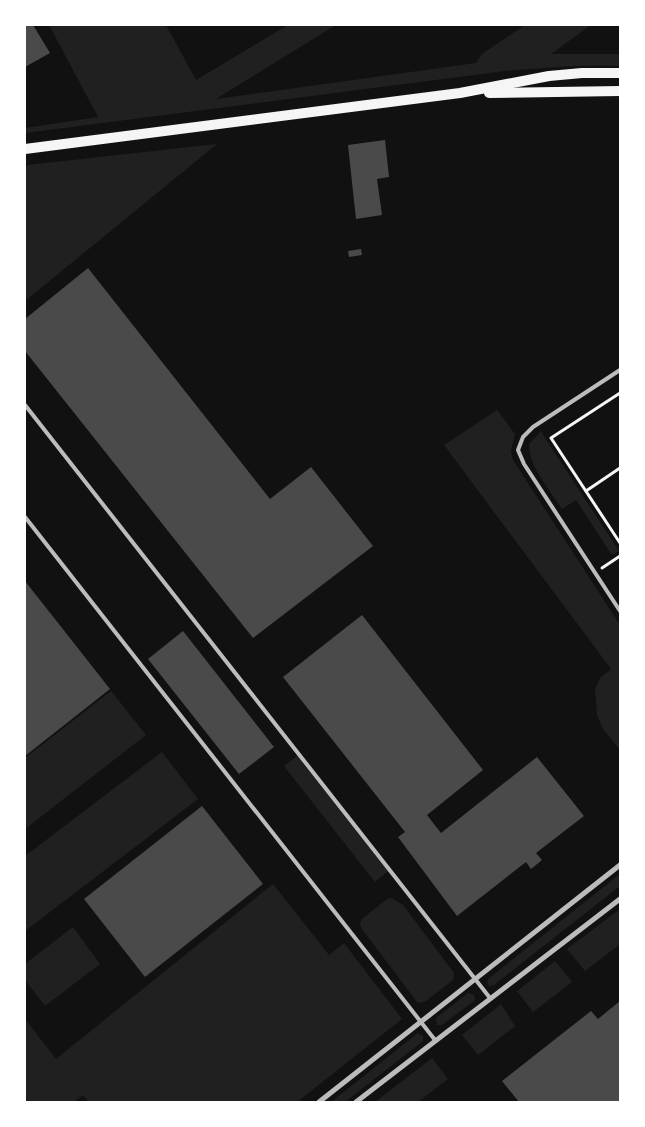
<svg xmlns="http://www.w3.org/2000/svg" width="645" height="1127" viewBox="0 0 645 1127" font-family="'Fira Sans Condensed',sans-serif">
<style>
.green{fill:#202020}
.building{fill:#4a4a4a}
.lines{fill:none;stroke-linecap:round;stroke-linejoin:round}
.path{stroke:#f5f5f5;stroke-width:3}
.service{stroke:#bcbcbc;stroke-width:4}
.minor{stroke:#bcbcbc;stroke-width:5}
.secondary{stroke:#f5f5f5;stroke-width:10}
</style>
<rect width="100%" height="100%" fill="#111"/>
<g class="green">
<path d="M49 25H166L196 80 288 25H336L216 99 476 63 482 54 525 25H591L551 54H620V66C581 64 543 68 505 71L25 133V128L98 117Z"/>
<path d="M217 144 25 301V167L28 165Z"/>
<path d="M497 410 515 434 511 451 513 460 620 625V750L603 729 597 715 595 690 600 678 611 669 444 445Z"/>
<path d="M541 431 545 438 619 551 612 555 576 500 562 509C550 490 529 467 529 444Z"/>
<path d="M111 691 146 735 25 829V758Z"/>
<path d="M162 752 198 799 25 931V856Z"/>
<path d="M297 756 388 871 375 882 284 766Z"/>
<path d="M620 874V886L494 985 490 986 487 984 488 979Z"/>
<path d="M273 884 329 955 344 943 402 1019 297 1102H89L83 1095 74 1102H25V1019L56 1059Z"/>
<path d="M392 898 403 905 454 973 453 980 426 1001 421 1003 417 1002 362 929 360 923 362 919 387 899Z"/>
<path d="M620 909V944L585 971 567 949Z"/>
<path d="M73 927 100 964 45 1006 25 980V964Z"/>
<path d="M555 961 572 982 533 1012 517 991Z"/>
<path d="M468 993 474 995 475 1000 442 1025H437L436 1018Z"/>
<path d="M501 1004 515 1026 478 1055 462 1035Z"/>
<path d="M418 1033 423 1036V1041L345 1102H331Z"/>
<path d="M432 1058 448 1079 418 1102H375Z"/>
</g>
<g class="building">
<path d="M25 25H33L50 53 25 67Z"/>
<path d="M385 140 389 177 377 179 382 215 356 219 348 145Z"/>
<path d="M361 249 362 255 349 257 348 251Z"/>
<path d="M88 268 270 499 311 467 373 546 253 638 25 351V319Z"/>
<path d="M25 581 110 689 25 756Z"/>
<path d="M362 615 483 770 427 815 441 833 537 757 584 816 536 853 542 860 531 869 526 862 457 916 398 837 405 832 283 677Z"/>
<path d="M183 631 274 747 239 774 148 659Z"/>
<path d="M202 806 263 884 145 977 84 899Z"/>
<path d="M620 1001V1102H519L502 1081 591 1011 598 1019Z"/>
</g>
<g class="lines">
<g class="path">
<path d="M620 393 551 438 620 543"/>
<path d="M586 491 620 468"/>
<path d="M602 568 620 556"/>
</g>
<g class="service">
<path d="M620 370 533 427 523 437 518 450 524 464 620 611"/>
<path d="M25 405 490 998"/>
<path d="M25 517 435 1040"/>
</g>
<g class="minor">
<path d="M319 1102 620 865"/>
<path d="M356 1102 620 899"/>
</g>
<g class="secondary">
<path d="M489 93 620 91"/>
<path d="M25 149 460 93 549 76 582 73H620"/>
</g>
</g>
<rect width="645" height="1127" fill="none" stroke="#ffffff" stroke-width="52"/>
</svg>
